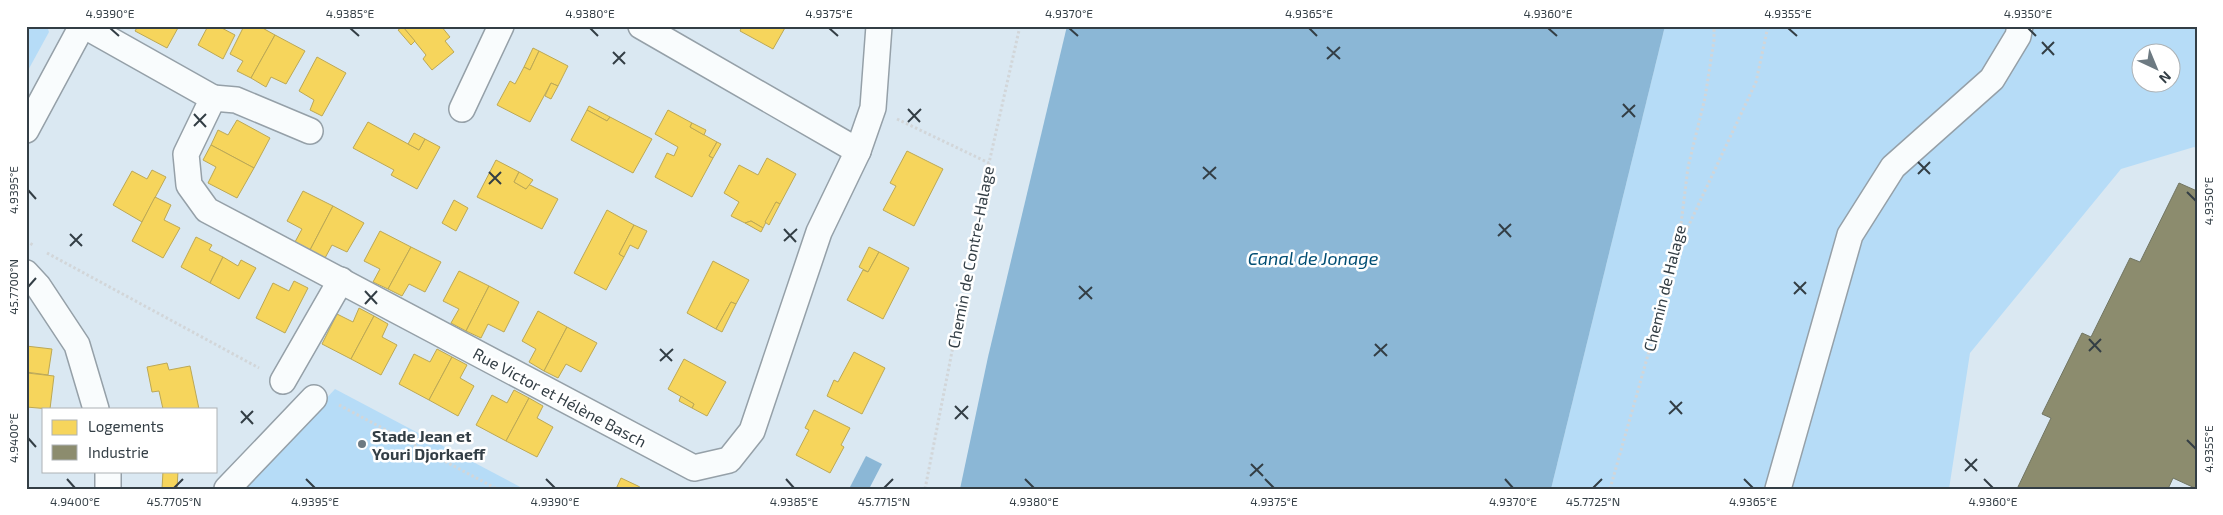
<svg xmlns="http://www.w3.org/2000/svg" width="2223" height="515" viewBox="0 0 2223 515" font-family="'Exo 2',sans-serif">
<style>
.green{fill:#b6dcf7;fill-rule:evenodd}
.water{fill:#8bb7d6}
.homes{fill:#f6d55c;stroke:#bca855}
.industry{fill:#8c8c6e;stroke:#717562}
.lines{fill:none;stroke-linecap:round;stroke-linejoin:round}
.minor-casing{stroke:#95a0a8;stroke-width:28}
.path{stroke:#d2d6d9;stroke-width:3;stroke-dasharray:2.5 2.5;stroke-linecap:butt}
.minor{stroke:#f9fcfd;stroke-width:25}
.ticks{fill:none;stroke:#333e45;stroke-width:2}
.poi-dot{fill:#6d7a82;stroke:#fff;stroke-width:2}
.labels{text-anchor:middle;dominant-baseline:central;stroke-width:5;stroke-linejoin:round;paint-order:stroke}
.street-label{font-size:16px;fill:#333e45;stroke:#fff}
.poi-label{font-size:16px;font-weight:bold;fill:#333e45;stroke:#fff;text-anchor:start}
.water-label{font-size:18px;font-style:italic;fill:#014e74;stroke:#fff}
.neatline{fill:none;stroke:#333e45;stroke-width:2}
.ticks-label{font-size:12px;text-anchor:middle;fill:#333e45}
</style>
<rect width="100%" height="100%" fill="#dae8f2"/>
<g class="green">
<path d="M26 26H47L49 32 26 74Z"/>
<path d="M1665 26H2197V149L2194 147 2121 169 1970 353 1949 489H1551ZM2140 52H2170V82H2140Z"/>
<path d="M335 389 524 489H243Z"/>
</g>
<g class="water">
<path d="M1067 26H1665L1551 489H960L988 357Z"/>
<path d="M866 456 882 464 869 489 850 487Z"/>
</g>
<g class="homes">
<path d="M138 26H179L167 48 135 31Z"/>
<path d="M208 26H218L235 35 223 59 198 45Z"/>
<path d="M244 26H259L275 35 251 78 237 71 243 61 230 54Z"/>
<path d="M441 26 450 37 445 41 454 52 432 70 423 59 426 55 403 27Z"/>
<path d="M742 26H786L773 49 740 31Z"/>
<path d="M403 27 415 41 411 45 398 30Z"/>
<path d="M275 35 305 51 286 84 271 77 266 87 251 78Z"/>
<path d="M533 48 539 51 530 70 524 67Z"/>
<path d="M539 51 568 66 558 86 551 83 530 122 497 105 510 81 515 84 524 67 530 70Z"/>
<path d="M317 57 346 73 322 116 310 110 314 100 299 91Z"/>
<path d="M551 83 558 86 551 99 545 96Z"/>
<path d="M589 106 610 117 607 121 587 110Z"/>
<path d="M587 110 607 121 610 117 652 139 633 173 571 140Z"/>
<path d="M668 110 692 123 690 127 717 142 709 156 713 158 692 197 655 177 667 153 674 156 678 147 655 134Z"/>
<path d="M237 120 270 138 254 168 211 145 218 130 228 135Z"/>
<path d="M368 122 419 150 425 139 440 147 417 189 391 175 394 170 353 148Z"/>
<path d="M692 123 706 130 704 135 690 127Z"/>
<path d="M414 133 425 139 419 150 408 144Z"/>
<path d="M717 142 721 144 713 158 709 156Z"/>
<path d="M211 145 254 168 237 198 208 183 216 167 203 160Z"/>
<path d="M907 151 943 169 914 226 883 210 896 186 890 183Z"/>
<path d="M767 158 796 174 780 204 776 202 763 228 751 221 745 223 731 216 739 202 724 193 739 165 758 175Z"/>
<path d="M496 160 519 172 514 182 526 189 528 184 558 199 542 229 477 197Z"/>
<path d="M152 170 166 177 142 222 113 205 132 171 147 179Z"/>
<path d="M519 172 533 180 526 189 514 182Z"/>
<path d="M303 191 333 206 310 250 295 242 302 229 287 221Z"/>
<path d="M155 197 171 205 164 220 180 228 163 258 132 241Z"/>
<path d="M454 200 468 208 456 231 442 223Z"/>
<path d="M776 202 780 204 769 225 765 222Z"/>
<path d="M333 206 364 223 347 252 332 245 325 258 310 250Z"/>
<path d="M607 210 634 225 619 254 624 257 606 290 574 273Z"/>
<path d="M751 221 763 228 761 232 745 223Z"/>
<path d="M634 225 647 231 638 249 630 245 624 257 619 254Z"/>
<path d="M380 231 411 247 388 289 373 282 380 269 364 261Z"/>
<path d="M196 237 212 245 209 250 223 257 210 283 181 267Z"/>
<path d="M411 247 441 262 425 292 409 284 402 296 388 289Z"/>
<path d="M869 247 879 252 868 272 859 267Z"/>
<path d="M879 252 909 268 883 319 847 300 863 270 868 272Z"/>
<path d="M223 257 238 266 241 260 256 268 239 299 210 283Z"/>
<path d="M713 261 749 280 736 304 731 302 716 329 687 313Z"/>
<path d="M459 271 489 286 466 331 451 323 459 309 443 301Z"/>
<path d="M294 281 308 288 285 333 256 318 273 283 289 291Z"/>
<path d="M489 286 519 302 504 332 488 324 481 338 466 331Z"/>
<path d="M731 302 736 304 722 332 716 329Z"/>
<path d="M359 308 374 316 351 359 322 344 337 314 353 322Z"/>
<path d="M538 311 567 327 544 371 529 362 536 349 522 341Z"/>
<path d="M374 316 388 324 382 337 397 345 381 375 351 359Z"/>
<path d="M567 327 597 343 581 372 566 364 558 378 544 371Z"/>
<path d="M26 346 52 349 48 375 26 372Z"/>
<path d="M437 349 452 357 429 400 399 384 414 354 430 362Z"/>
<path d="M854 352 885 368 862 414 827 396 834 380 838 382Z"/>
<path d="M452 357 467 365 460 378 474 386 458 416 429 400Z"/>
<path d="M684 359 726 382 707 416 692 408 694 404 668 389Z"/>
<path d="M167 363 169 370 190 366 199 409H163L159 391 152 392 147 367Z"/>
<path d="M27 373 54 376 50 409 26 407Z"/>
<path d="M514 390 529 398 506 441 476 425 492 395 507 403Z"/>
<path d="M681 396 694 404 692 408 679 401Z"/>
<path d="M529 398 543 406 537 418 553 427 537 457 506 441Z"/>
<path d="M814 410 850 428 841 445 844 447 830 473 796 455 809 430 805 428Z"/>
<path d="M163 471H178L177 489H162Z"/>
<path d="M621 478 638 486 643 489H616Z"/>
</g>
<path class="industry" d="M2179 183 2197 191V489L2173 478 2168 489H2017L2051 418 2042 414 2082 333 2091 337 2130 258 2140 262Z"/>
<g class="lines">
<g class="minor-casing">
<g id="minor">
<path d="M85 26 213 98 186 154 189 185 207 210 694 468 729 460 752 431 819 232 858 151 873 108 879 26"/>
<path d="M641 26 858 151"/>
<path d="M213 98 236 100 310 131"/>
<path d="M462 109 501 26"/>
<path d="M26 130 82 26"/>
<path d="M26 273 38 286 77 345 96 409"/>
<path d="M283 381 341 280"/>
<path d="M108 471V489"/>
<path d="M227 489 314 398"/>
<path d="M1778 489 1850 235 1893 167 1992 79 2018 36 2020 26"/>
</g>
</g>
<g class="path">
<path d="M897 119 989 163"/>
<path d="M26 241 33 245"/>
<path d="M1679 246 1756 82 1768 26"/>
<path d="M47 253 259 368"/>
<path d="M339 405 497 489"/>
<path d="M925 489 989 163 1020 26"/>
<path d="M1610 489 1678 249 1688 167 1705 98 1714 40V26"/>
</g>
<use href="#minor" class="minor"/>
</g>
<path class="ticks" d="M110 28 119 36M350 28 359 36M590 28 598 36M829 28 838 36M1069 28 1078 36M1309 28 1317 36M1548 28 1557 36M1788 28 1797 36M2028 28 2036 36M2042 42 2054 55M1327 47 1340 59M613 52 625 64M2042 54 2054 42M1327 59 1340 47M613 64 625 52M1623 104 1635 117M908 109 920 122M194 114 206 127M1622 117 1635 105M908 122 921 109M194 126 206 114M1918 162 1930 174M1203 167 1216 179M489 172 501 184M1918 174 1930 162M1203 179 1216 167M489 184 501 172M28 190 36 199M2187 192 2196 201M1499 224 1511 237M784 229 796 242M70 234 82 246M1498 236 1511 224M784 241 797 229M70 246 82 234M1794 282 1806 294M1079 286 1092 299M28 287 36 278M365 291 377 304M1794 294 1806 282M1079 299 1092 287M365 304 377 291M2089 339 2101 352M1375 344 1387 356M660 349 672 361M2089 351 2101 339M1374 356 1387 344M660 361 673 349M1670 401 1682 414M955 406 968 419M241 411 253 424M1669 414 1682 402M955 419 968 406M241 423 253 411M28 438 36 447M2187 440 2196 449M1965 459 1977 471M1251 464 1263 476M1965 471 1977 459M1250 476 1263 464M67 479 75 488M306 479 315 488M546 479 555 488M786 479 794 488M1025 479 1034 488M1265 479 1274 488M1505 479 1513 488M1744 479 1753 488M1984 479 1993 488M174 488 183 479M884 488 893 479M1593 488 1602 479"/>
<circle class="poi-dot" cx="362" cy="444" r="5"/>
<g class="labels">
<g class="street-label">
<text transform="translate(970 257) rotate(-79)">Chemin de Contre-Halage</text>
<text transform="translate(1664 288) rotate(-76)">Chemin de Halage</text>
<text transform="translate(560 397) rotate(28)">Rue Victor et Hélène Basch</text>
</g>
<g class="poi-label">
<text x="372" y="435">Stade Jean et<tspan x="372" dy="18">Youri Djorkaeff</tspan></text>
</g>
<g class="water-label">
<text x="1313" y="258">Canal de Jonage</text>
</g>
</g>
<rect width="2223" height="515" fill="none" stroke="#ffffff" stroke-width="55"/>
<rect x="42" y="408" width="175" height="65" fill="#ffffff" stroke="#adb2b5"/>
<rect x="52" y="420" width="25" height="15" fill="#f6d55c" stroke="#adb2b5"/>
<text x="88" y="432" font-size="15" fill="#333e45">Logements</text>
<rect x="52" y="445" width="25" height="15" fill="#8c8c6e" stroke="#adb2b5"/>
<text x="88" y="458" font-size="15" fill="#333e45">Industrie</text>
<g transform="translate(2156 68) rotate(136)"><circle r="24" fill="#ffffff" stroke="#adb2b5"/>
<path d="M0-4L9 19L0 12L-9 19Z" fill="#6d7a82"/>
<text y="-8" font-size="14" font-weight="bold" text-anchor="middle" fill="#333e45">N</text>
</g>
<rect x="28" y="28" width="2168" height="460" class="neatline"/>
<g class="ticks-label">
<text x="110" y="18">4.9390°E</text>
<text x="350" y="18">4.9385°E</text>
<text x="590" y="18">4.9380°E</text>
<text x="829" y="18">4.9375°E</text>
<text x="1069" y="18">4.9370°E</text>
<text x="1309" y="18">4.9365°E</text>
<text x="1548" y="18">4.9360°E</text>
<text x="1788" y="18">4.9355°E</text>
<text x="2028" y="18">4.9350°E</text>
<text transform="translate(14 190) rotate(-90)" y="4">4.9395°E</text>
<text transform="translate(2209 201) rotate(-90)" y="4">4.9350°E</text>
<text transform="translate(14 287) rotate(-90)" y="4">45.7700°N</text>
<text transform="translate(14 438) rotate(-90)" y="4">4.9400°E</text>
<text transform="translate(2209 449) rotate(-90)" y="4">4.9355°E</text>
<text x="75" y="506">4.9400°E</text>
<text x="174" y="506">45.7705°N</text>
<text x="315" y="506">4.9395°E</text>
<text x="555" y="506">4.9390°E</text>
<text x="794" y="506">4.9385°E</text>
<text x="884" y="506">45.7715°N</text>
<text x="1034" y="506">4.9380°E</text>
<text x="1274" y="506">4.9375°E</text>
<text x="1513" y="506">4.9370°E</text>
<text x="1593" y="506">45.7725°N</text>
<text x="1753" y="506">4.9365°E</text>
<text x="1993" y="506">4.9360°E</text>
</g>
</svg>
